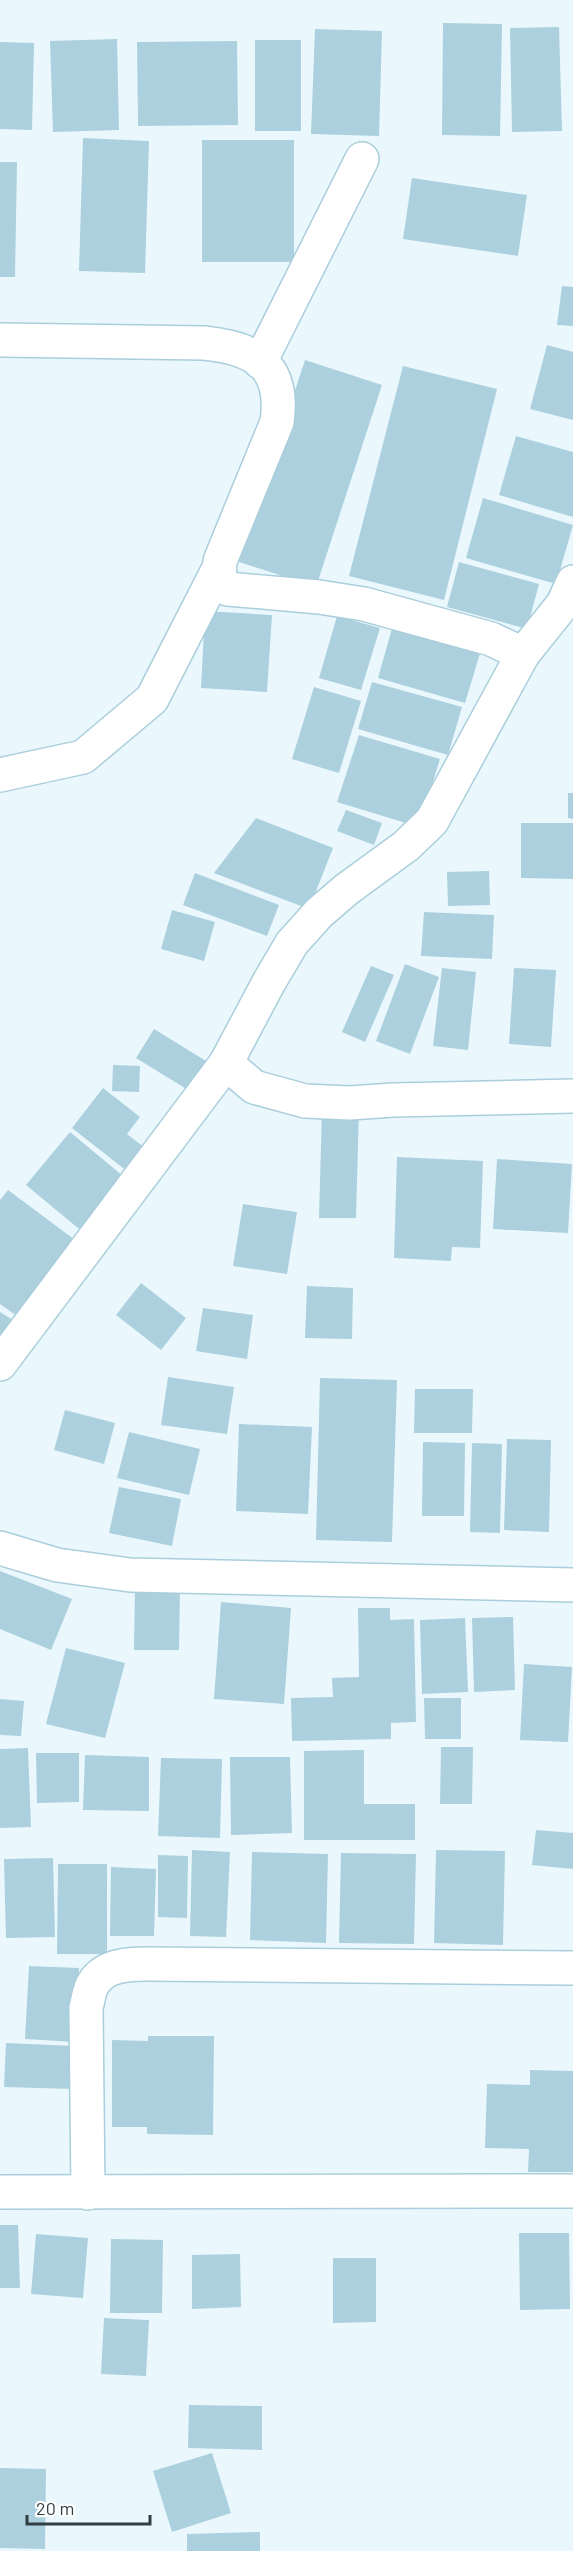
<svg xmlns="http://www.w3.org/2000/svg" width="573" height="2551" viewBox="0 0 573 2551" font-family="Barlow,sans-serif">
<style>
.building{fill:#acd0dd}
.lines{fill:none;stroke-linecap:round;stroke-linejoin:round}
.minor-casing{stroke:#aacedb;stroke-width:36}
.minor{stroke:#fff;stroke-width:33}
</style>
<rect width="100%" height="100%" fill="#eaf8fe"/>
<g class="building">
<path d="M443 23 502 24 500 136 442 135Z"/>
<path d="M559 27 562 131 512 132 510 28Z"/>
<path d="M315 29 382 31 379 136 311 134Z"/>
<path d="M117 39 119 130 53 132 50 41Z"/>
<rect x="255" y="40" width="46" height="91"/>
<path d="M237 41 238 125 138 126 137 42Z"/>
<path d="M0 42 34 43 32 130 0 129Z"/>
<path d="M83 138 149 141 145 273 79 271Z"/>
<rect x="202" y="140" width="92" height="122"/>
<path d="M0 162H17L15 277H0Z"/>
<path d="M412 178 527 195 518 256 403 239Z"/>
<path d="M562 286 573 287V326L557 325Z"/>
<path d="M547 345 573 352V420L530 409Z"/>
<path d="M305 360 382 385 316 587 239 562Z"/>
<path d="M403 366 497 389 444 600 349 576Z"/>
<path d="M516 436 573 452V517L499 495Z"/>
<path d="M483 498 573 525 556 584 466 558Z"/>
<path d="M459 562 539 584 527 629 447 607Z"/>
<path d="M205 611 272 615 267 692 201 688Z"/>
<path d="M337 616 380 628 361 690 319 678Z"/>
<path d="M393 625 481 650 465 703 378 678Z"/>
<path d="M372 682 462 707 448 755 358 729Z"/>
<path d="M314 687 361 701 339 773 292 759Z"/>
<path d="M359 735 440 759 419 827 337 802Z"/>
<path d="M568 793H573V819L568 818Z"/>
<path d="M346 810 382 823 374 845 337 831Z"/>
<path d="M256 818 333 848 309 909 214 873Z"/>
<path d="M521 823H573V879L521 878Z"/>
<path d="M489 871 490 905 448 906 447 872Z"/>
<path d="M195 873 279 905 267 936 183 905Z"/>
<path d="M172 910 215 922 204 961 161 949Z"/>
<path d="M424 912 494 915 492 959 421 956Z"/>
<path d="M405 964 439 977 410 1054 376 1041Z"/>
<path d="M371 966 394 975 365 1042 342 1032Z"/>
<path d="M442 968 476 972 468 1050 433 1046Z"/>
<path d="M514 968 556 970 551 1047 509 1044Z"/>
<path d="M154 1029 206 1061 188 1090 136 1058Z"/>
<path d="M113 1065 140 1066 139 1092 112 1091Z"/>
<path d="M103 1088 140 1117 127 1134 150 1152 132 1175 72 1128Z"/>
<path d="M322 1108 359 1109 356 1218H319Z"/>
<path d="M70 1132 129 1181 84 1233 26 1185Z"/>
<path d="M397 1157 483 1161 480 1248 452 1247 451 1261 394 1258Z"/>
<path d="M497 1159 572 1164 568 1233 493 1229Z"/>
<path d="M8 1190 79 1243 21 1319 0 1304V1200Z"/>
<path d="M243 1204 297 1212 287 1274 233 1266Z"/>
<path d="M141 1283 186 1318 161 1350 116 1315Z"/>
<path d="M307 1286 353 1288 352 1339 305 1338Z"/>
<path d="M203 1308 253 1315 247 1359 196 1351Z"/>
<path d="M0 1312 13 1320 0 1342Z"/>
<path d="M168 1377 234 1387 227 1434 161 1425Z"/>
<path d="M320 1378 397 1380 392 1542 316 1540Z"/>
<path d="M415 1389H473L472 1433H414Z"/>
<path d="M65 1410 115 1423 104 1464 54 1450Z"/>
<path d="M239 1424 312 1427 308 1514 236 1511Z"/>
<path d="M129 1432 200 1449 189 1495 117 1478Z"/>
<path d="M507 1439 551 1440 549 1532 504 1530Z"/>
<path d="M423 1442 465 1443 464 1516H422Z"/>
<path d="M472 1443 502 1444 500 1533 470 1532Z"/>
<path d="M119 1487 181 1499 172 1546 109 1533Z"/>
<path d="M0 1571 72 1599 51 1650 0 1629Z"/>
<path d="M135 1587H180L179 1650H134Z"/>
<path d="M221 1602 291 1608 284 1704 214 1699Z"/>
<path d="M358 1608H390V1620L414 1619 416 1722 391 1723V1739L292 1741 291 1698 333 1697 332 1678 359 1677Z"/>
<path d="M513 1617 515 1690 474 1692 472 1618Z"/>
<path d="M465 1618 468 1692 422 1694 420 1620Z"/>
<path d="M66 1648 125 1663 105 1738 46 1724Z"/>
<path d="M524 1664 572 1667 568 1742 520 1740Z"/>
<path d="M424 1698H461V1739H425Z"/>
<path d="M0 1699 24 1701 21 1736 0 1735Z"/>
<path d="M441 1747H473L472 1804H440Z"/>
<path d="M28 1748 31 1827 0 1828V1749Z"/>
<path d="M364 1750V1804H415V1840H304V1751Z"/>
<path d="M36 1753H79V1802L37 1803Z"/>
<path d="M85 1755 149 1757V1811L83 1810Z"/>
<path d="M230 1757H290L292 1833 231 1835Z"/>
<path d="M161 1758 222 1759 220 1838 158 1836Z"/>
<path d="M536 1830 573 1833V1869L532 1865Z"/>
<path d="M192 1850 230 1852 226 1937 190 1936Z"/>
<path d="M436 1850 505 1851 503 1945 434 1943Z"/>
<path d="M252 1852 328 1854 326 1943 250 1940Z"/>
<path d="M341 1853 416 1854 414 1944 339 1943Z"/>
<path d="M158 1855 188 1856 187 1918 158 1917Z"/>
<path d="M53 1858 55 1937 6 1938 4 1859Z"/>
<path d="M58 1864H107V1954H57Z"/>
<path d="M111 1867 156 1869 154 1936H110Z"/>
<path d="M29 1966 79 1968 75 2042 25 2039Z"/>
<path d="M148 2036H214L213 2135 147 2134V2127H112V2040L148 2041Z"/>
<path d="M6 2043 75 2046 73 2089 4 2087Z"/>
<path d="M530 2070 573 2071V2172H528L529 2149 485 2148 487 2084 530 2085Z"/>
<path d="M0 2225H18L20 2288H0Z"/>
<path d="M519 2233H569L570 2309 520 2310Z"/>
<path d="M36 2234 88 2238 83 2298 31 2294Z"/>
<path d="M111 2239 163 2240 162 2313H110Z"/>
<path d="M240 2254 241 2307 192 2309V2255Z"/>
<path d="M333 2258H376V2322L333 2323Z"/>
<path d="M104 2318 149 2320 146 2376 101 2374Z"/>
<path d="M189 2405 262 2406V2450L188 2448Z"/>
<path d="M212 2453 231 2513 172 2532 153 2471Z"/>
<path d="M0 2468 46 2469 45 2549 0 2548Z"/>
<path d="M260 2532V2551H187V2534Z"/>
</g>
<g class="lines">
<g class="minor-casing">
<g id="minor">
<path d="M0 340 204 343C255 348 285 365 277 422L220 561 219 580 228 589 319 597 364 604 491 639 523 654 432 821 406 846 347 889 319 913 292 943 269 982 226 1063 0 1364"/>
<path d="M260 362 362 159"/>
<path d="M523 654 563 604 573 582"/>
<path d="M0 775 83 757 152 699 218 570"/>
<path d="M226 1063 254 1087 305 1101 350 1103 393 1100 573 1096"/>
<path d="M0 1548 57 1565 130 1575 573 1585"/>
<path d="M0 2192 573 2191"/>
<path d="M88 2193 86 2008C88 2001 89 1990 93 1984 104 1965 128 1964 147 1964L573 1968"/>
</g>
</g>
<use href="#minor" class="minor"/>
</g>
<path d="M27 2515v9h123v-9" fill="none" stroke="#303f44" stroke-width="3"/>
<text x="36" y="2515" font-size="18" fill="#303f44" stroke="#ffffff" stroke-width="4.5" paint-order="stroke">20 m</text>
</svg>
